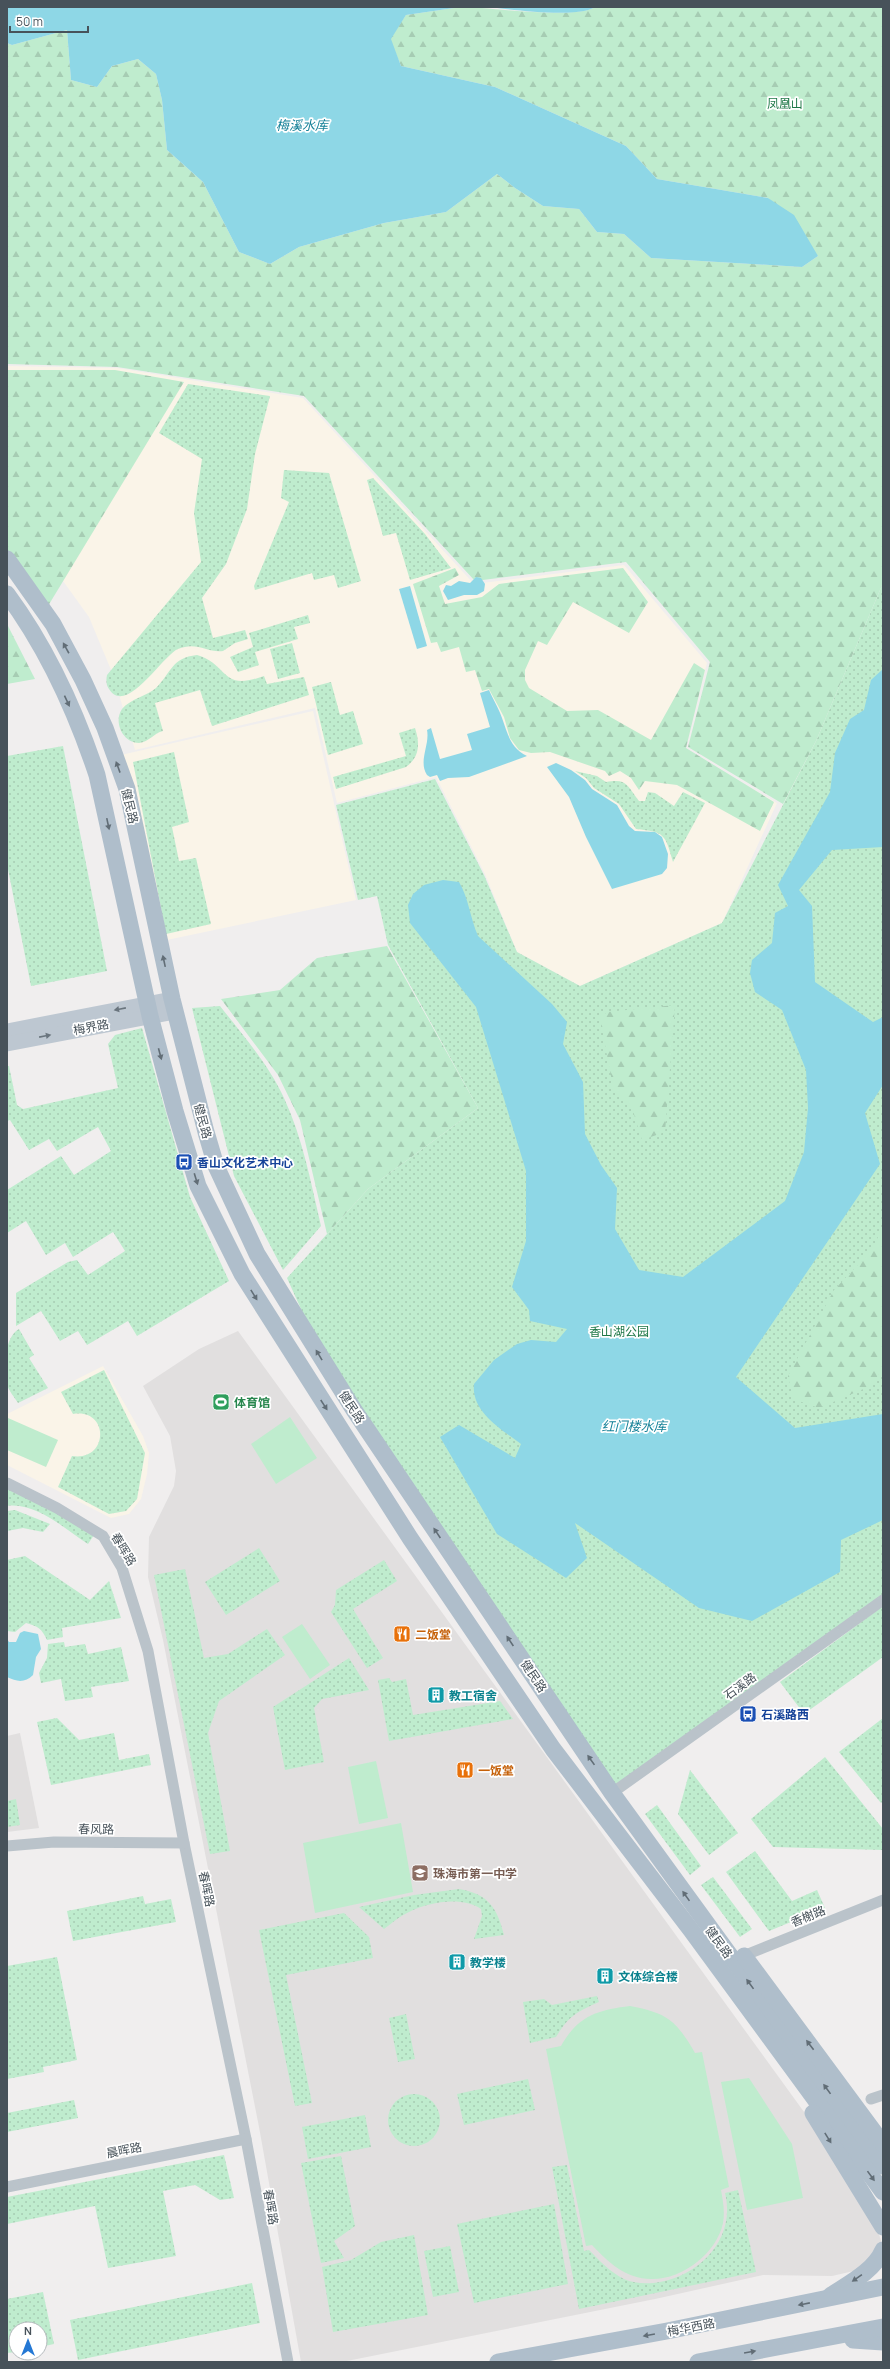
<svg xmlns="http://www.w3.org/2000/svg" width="890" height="2369" viewBox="0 0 890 2369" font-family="Manrope,'Noto Sans SC',sans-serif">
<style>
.commercial{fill:#faf4e8}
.education{fill:#e1dfdf}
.grass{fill:url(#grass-dots)}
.forest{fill:url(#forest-firs)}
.garden{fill:#bfecce}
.water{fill:#8ed7e6}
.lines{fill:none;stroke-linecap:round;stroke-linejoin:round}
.street{stroke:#bac3ca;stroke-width:11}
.secondary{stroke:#bdc7d1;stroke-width:15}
.primary{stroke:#afbecb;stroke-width:17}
.oneway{fill:#616d76}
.oneway2{fill:#6a757e}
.labels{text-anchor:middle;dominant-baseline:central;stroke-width:3.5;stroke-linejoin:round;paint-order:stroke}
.park-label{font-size:12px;fill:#1d7746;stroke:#fff}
.street-label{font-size:12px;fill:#47525a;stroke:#fff}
.transit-label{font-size:12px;font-weight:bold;fill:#164399;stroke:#fff;text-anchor:start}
.leisure-label{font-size:12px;font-weight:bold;fill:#27864d;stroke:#fff;text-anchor:start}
.food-label{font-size:12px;font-weight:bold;fill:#c56008;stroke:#fff;text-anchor:start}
.culture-label{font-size:12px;font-weight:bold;fill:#0d838f;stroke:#fff;text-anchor:start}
.education-label{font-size:12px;font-weight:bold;fill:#785e54;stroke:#fff;text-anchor:start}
.water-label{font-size:13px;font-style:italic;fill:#158198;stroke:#fff}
</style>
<defs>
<pattern id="grass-dots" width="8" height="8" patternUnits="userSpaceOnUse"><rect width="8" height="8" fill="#bfecce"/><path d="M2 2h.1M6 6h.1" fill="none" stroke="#a6ccb3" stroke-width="1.8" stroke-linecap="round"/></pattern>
<pattern id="forest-firs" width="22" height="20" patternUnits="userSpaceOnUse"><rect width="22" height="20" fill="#bfecce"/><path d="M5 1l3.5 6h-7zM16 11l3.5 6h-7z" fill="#a6ccb3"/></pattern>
</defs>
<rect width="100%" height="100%" fill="#f0eeee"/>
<g class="commercial">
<path d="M7 366 117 368 303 398 474 584 624 565 707 663 685 750 777 803 722 923 580 986 517 952 485 874 436 777 337 803 315 708 135 750 114 677 89 617 40 549 7 511Z"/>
<path d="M313 711 356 900 162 941 121 755Z"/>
<path d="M103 1366 143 1436 149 1453 147 1474 141 1499 129 1514 111 1518 7 1465V1414Z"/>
</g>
<g class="education">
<path d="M238 1331 870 2203 881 2241 879 2249 858 2270 832 2276 763 2275 655 2299 342 2362H301L259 2127 163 1640 148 1577 149 1537 174 1486 176 1471 170 1436 143 1386 199 1349Z"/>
<path d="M20 1733 39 1828 7 1832V1736Z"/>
</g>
<g class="grass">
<path d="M188 384 270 396 255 454 247 509 226 564 202 598 213 638 245 630 248 639 235 643 223 651C207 653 197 641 178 649 163 655 126 717 109 689 106 685 106 680 107 675L201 562 194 513 202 459 159 433Z"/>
<path d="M284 470 329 473 361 581 338 588 334 575 314 580 312 573 255 590 254 586 289 502 281 498Z"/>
<path d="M373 478 425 534 451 568 410 580 396 533 383 536 367 480Z"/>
<path d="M883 583V1599L612 1793 329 1371 287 1278 368 1189 478 1108 388 945 377 896 358 900 336 805 435 779 484 875 517 952 580 986 722 923 816 741Z"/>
<path d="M308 615 310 623 294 627 298 639 255 652 259 665 238 672 230 657 253 647 249 633Z"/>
<path d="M292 643 300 673 278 679 270 649Z"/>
<path d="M197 655C230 665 220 692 264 676L267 684 304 677 309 695 212 726 200 690 155 703 163 731C154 733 149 742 139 743 123 743 113 722 122 709 130 699 147 696 156 688 172 672 171 658 197 655Z"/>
<path d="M331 682 340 715 353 711 363 744 328 755 312 687Z"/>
<path d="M415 728C420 743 420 757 406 767L336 789 333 777 406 756 399 733Z"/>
<path d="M63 746 107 971 31 986 7 864V756Z"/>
<path d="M174 752 189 822 172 827 179 861 196 858 211 924 166 934 133 762Z"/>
<path d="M575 771 597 776 606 782C627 778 627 785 639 801H645L648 792 655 793 674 806 683 792 705 803 673 862C665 834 665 832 636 829L619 804 594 788 586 778Z"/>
<path d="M220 1006C242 1034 269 1065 284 1098 303 1139 311 1183 321 1226L283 1270 234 1176 192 1008Z"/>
<path d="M142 1028 190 1197 229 1281 137 1336 128 1321 87 1345 78 1331 60 1341 41 1311 16 1326V1293L68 1262 77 1260 88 1275 125 1251 113 1232 73 1257 65 1243 46 1255 26 1221 7 1233V1190L61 1156 74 1175 111 1151 98 1127 57 1151 49 1139 29 1150 10 1120 7 1121V1066H9L17 1105 23 1109 118 1088 108 1044 115 1035Z"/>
<path d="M19 1329 34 1355 29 1358 48 1388 18 1403C15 1398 8 1390 7 1384 4 1368 4 1337 19 1329Z"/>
<path d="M104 1370 145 1453 137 1499 126 1511 109 1514 58 1487 72 1456C109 1462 110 1408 73 1414L61 1392Z"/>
<path d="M7 1487 54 1509 94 1535 88 1544C65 1529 36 1502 7 1506Z"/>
<path d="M15 1510 50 1524 43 1532 23 1528 7 1531V1511Z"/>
<path d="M259 1548 280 1581 226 1615 205 1582Z"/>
<path d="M25 1556 90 1600 109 1581 121 1618 62 1628 63 1637 47 1640C42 1629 38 1626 26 1623L15 1632 7 1631V1560Z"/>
<path d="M384 1560 397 1581 353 1609 383 1658 367 1668 331 1612 335 1605 336 1590Z"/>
<path d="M185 1569 204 1658 228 1654 267 1629 285 1655 219 1701 208 1733 230 1851 210 1854 154 1575Z"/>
<path d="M883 1606V1657L804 1714 780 1682Z"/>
<path d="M64 1642 65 1647 85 1644 88 1654 121 1647 129 1681 91 1687 93 1697 65 1701 61 1679 41 1683 39 1673 47 1658 48 1644Z"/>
<path d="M349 1658 369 1690 322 1699 314 1708 324 1762 285 1770 273 1707Z"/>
<path d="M389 1678 392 1682 406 1679 413 1715 500 1701 513 1719 389 1741 378 1680Z"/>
<path d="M57 1718 79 1740 114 1733 119 1760 149 1754 151 1765 51 1785 37 1722Z"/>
<path d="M883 1718V1801L881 1803 839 1752Z"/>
<path d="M825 1757 883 1829V1850L773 1847 751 1819Z"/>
<path d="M690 1770 738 1833 709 1855 678 1814Z"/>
<path d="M16 1799 20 1825 7 1827V1801Z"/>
<path d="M657 1805 701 1866 690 1875 645 1814Z"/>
<path d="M755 1851 792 1901 817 1890 825 1908 769 1931 726 1872Z"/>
<path d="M713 1877 752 1929 740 1937 701 1885Z"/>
<path d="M459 1889C488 1894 497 1907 504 1935L474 1939 482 1916 481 1909C462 1896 429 1902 409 1912 400 1916 392 1923 384 1929L359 1907 414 1895Z"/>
<path d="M143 1896 145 1904 171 1899 176 1922 73 1941 67 1911Z"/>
<path d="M344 1913 369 1937 373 1958 286 1975 312 2103 295 2106 259 1930Z"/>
<path d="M57 1957 77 2060 43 2067 44 2072 7 2079V1966Z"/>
<path d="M597 1996 599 2002C576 2012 569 2016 556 2037L530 2043 523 2002 544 1999 552 2005Z"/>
<path d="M406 2014 415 2059 398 2062 389 2018Z"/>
<path d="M528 2079 535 2110 464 2125 457 2094Z"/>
<circle cx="414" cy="2120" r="26"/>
<path d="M74 2100 78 2118 7 2132V2113Z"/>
<path d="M365 2115 371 2147 308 2159 302 2127Z"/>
<path d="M224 2155 234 2198 220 2200 195 2185 163 2191 176 2256 108 2268 95 2206 7 2224V2197Z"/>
<path d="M341 2156 355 2226 334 2241 344 2258 321 2263 301 2163Z"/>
<path d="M567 2165 584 2251 589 2250C600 2261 610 2272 624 2279 635 2284 649 2284 660 2282 702 2274 736 2237 725 2193L738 2190 756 2272 579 2309 552 2167Z"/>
<path d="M554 2204 568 2284 474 2303 457 2224Z"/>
<path d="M414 2235 428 2315 333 2332 322 2267 351 2260 381 2242Z"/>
<path d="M450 2246 459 2292 433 2297 424 2251Z"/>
<path d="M252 2283 260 2323 78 2360 70 2320Z"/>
<path d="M43 2292 54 2344 40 2347V2329H16V2352L7 2353V2299Z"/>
</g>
<g class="forest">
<path d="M461 7C489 7 575 20 595 7H883V583L816 741 783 804 688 747 710 662 626 562 475 581 304 396 117 367 7 364V43L12 45 67 30 71 80 97 87 112 66 138 59 156 74 162 100 167 150 203 182 239 252 270 264 299 247 384 223 446 212 497 174 515 188 543 206 579 209 597 232 624 234 651 258 802 267 818 256 768 198 657 179 626 146 495 87 401 66 390 39 406 15Z"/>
<path d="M7 370H115L184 382 48 606 7 551Z"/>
<path d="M455 568 459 575 439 586 445 604 482 597 499 584 623 568 648 602 629 633 573 602 547 645 538 641 525 670V680L529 688 567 711 598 710 651 740 694 663 705 670 686 748 774 802 760 831 677 785 645 781 639 790 631 778 620 771 609 776 605 771 550 752 531 753 519 750 510 738 504 717 489 689 482 691 475 670 466 672 459 647 441 652 437 642 431 643 413 584Z"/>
<path d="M7 624 35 679 7 684Z"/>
<path d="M387 946 478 1108 368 1189 327 1234 300 1120 278 1075 221 999 280 990 317 958Z"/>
<path d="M675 1005 665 1132 642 1140 633 1111 613 1087 600 1018 607 1012Z"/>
<path d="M883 1228V1370L868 1387 819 1408 793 1399 788 1376 834 1290 870 1252Z"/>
</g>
<g class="garden">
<path d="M290 1417 317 1458 276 1484 251 1444Z"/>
<path d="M8 1418 58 1440 46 1467 7 1450Z"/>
<path d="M302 1624 330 1665 310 1679 282 1637Z"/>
<path d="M376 1761 388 1818 359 1824 348 1767Z"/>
<path d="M401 1823 413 1892 315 1913 303 1843Z"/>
<path d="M630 2006C667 2013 676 2020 695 2053L702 2052 729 2187 721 2190C723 2201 725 2211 723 2223 717 2253 682 2280 651 2279 626 2279 608 2262 592 2245L586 2246 546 2049 561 2046C578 2016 597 2010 630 2006Z"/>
<path d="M749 2078 792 2144 803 2198 747 2210 721 2082Z"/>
</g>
<g class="water">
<path d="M7 7H461L406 15 391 39 401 66 495 87 626 146 657 179 768 198 794 215 818 256 802 267 651 258 624 234 597 232 579 209 543 206 515 188 497 174 446 212 384 223 299 247 270 264 239 252 203 182 167 150 162 100 156 74 138 59 112 66 97 87 71 80 67 30 12 45 7 43Z"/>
<path d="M487 7H595C577 19 510 9 487 7Z"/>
<path d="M476 577 481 578 485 584 484 591 477 595H464L448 600 443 591 446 585 451 586 459 581 470 583Z"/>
<path d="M410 586 427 646 417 649 399 589Z"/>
<path d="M883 669V847L832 850 799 890 812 906 815 982 873 1022 883 1017V1085L865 1113 880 1164 736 1377 795 1428 883 1414V1520L841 1540 840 1572 752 1621 699 1608 575 1523 587 1558 566 1578 497 1534 440 1437 459 1425 515 1458 521 1444C501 1429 471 1412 474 1384L494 1360 517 1344 531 1340 556 1342 567 1329 530 1321 529 1310 512 1287 526 1241V1171L476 1007 410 923 408 905 413 894 424 885 443 880 459 882C469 899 470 918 478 936L552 1004 567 1022 563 1044 583 1082 585 1134 601 1165 617 1188 615 1229 639 1270 683 1277 785 1201 804 1152 808 1108 806 1070 782 1010 755 992 750 973 752 960 772 943 775 913 788 906 778 885 830 792 835 753 850 719 864 710 871 680Z"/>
<path d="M489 690C493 699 499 709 502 718 508 734 510 748 527 756L469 777 448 778 440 781 437 775 430 777 427 775C418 761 430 745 427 730L431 728 440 759 472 750 467 734 490 727 480 693Z"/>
<path d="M556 763 571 770 585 780 592 789 617 805 629 826 635 831 655 832 662 837 668 854 667 868 662 874 612 889 586 837 569 797 547 767Z"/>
<path d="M24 1631 38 1634 41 1649 36 1657 33 1675C25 1683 17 1682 7 1677V1639L9 1642H16L20 1633Z"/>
</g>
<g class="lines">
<g class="street">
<path d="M7 1483 57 1508 103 1536 122 1568 148 1651 184 1843 246 2139 288 2362"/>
<path d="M612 1793 883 1600"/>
<path d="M7 1846 54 1842 184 1843"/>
<path d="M743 1956 883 1900"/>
<path d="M871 2099 883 2095"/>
<path d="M7 2187 246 2139"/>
</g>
<g class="secondary">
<path d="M7 1031 172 999"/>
<path d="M7 1044 175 1012"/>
</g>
<g class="primary">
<path d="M7 559 53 624 83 680 105 728 127 789 172 999 206 1132 216 1166 257 1254 354 1410 612 1793 883 2166"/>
<path d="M7 594C47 648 76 712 97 775L150 1016 175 1111 198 1186 242 1274 410 1538 553 1749 691 1930 883 2192"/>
<path d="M744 1956 883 2144"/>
<path d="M813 2113 883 2227"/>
<path d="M830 2296C848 2284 874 2271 883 2250"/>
<path d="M853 2340 883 2342"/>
<path d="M498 2362 667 2331 883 2287"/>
<path d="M698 2362 883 2327"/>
</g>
</g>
<defs><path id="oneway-solid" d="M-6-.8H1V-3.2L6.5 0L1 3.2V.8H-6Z"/></defs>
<g class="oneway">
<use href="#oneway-solid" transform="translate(66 648) rotate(-119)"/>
<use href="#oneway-solid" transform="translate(67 701) rotate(65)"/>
<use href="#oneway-solid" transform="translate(118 767) rotate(-110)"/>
<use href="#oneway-solid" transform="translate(108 824) rotate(78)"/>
<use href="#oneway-solid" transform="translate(164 961) rotate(-102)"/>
<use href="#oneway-solid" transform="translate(160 1054) rotate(75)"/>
<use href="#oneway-solid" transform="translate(196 1179) rotate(73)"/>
<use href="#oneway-solid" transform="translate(254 1295) rotate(58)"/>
<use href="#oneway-solid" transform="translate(319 1355) rotate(-121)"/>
<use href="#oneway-solid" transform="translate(324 1405) rotate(57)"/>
<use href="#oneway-solid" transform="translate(437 1533) rotate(-124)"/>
<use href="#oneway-solid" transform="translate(510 1641) rotate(-124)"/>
<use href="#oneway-solid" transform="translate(591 1760) rotate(-125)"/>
<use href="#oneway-solid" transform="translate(686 1896) rotate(-125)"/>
<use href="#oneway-solid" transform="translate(750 1984) rotate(-126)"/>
<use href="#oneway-solid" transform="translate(810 2045) rotate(-127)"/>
<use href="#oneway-solid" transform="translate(827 2089) rotate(-126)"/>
<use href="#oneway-solid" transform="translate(828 2138) rotate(58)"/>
<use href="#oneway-solid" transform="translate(871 2176) rotate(54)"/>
<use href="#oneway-solid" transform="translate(857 2278) rotate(145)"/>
<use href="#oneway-solid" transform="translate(804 2304) rotate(169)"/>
<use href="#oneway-solid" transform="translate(649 2335) rotate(170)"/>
<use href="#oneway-solid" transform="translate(750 2352) rotate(-10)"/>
</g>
<g class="oneway2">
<use href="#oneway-solid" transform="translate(120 1009) rotate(169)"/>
<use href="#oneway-solid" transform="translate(45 1036) rotate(-11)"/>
</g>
<defs>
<g id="bus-square" transform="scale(0.9)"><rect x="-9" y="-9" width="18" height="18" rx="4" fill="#1a4fb4" stroke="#fff"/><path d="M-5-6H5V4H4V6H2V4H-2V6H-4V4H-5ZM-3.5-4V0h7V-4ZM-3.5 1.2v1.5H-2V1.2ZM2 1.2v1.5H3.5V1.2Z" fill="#fff"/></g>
<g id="stadium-square" transform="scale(0.9)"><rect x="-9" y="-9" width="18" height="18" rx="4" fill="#2e9e5b" stroke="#fff"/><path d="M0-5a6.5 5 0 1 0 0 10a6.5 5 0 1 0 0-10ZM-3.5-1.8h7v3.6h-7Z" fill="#fff"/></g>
<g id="restaurant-square" transform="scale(0.9)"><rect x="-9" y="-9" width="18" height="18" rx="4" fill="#e8710a" stroke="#fff"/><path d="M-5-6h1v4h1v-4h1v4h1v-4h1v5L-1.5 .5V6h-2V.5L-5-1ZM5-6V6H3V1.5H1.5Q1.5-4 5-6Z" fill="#fff"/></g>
<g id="building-square" transform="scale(0.9)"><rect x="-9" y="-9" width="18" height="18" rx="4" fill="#0f9aa8" stroke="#fff"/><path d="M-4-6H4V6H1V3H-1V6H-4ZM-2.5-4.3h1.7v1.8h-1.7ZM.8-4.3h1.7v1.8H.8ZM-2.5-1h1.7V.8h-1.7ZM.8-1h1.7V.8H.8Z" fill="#fff"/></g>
<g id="school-square" transform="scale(0.9)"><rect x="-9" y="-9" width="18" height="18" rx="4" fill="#8d6e63" stroke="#fff"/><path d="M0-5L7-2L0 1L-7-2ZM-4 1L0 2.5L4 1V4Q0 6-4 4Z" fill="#fff"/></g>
</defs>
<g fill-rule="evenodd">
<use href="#bus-square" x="184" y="1162"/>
<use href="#stadium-square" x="221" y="1402"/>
<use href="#restaurant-square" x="402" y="1634"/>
<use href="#building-square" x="436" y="1695"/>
<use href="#bus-square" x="748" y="1714"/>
<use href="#restaurant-square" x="465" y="1770"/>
<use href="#school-square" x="420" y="1873"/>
<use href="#building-square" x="457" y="1962"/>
<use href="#building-square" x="605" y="1976"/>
</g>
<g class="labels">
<g class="park-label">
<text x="785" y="103">凤凰山</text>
<text x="619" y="1331">香山湖公园</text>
</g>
<g class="street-label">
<text transform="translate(130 806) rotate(77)">健民路</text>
<text transform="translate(91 1027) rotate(-11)">梅界路</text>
<text transform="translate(203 1121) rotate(75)">健民路</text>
<text transform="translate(352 1407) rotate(57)">健民路</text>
<text transform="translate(124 1549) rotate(59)">春晖路</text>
<text transform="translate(534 1676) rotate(56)">健民路</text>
<text transform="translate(740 1686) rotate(-36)">石溪路</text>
<text transform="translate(96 1829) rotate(1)">春风路</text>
<text transform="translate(207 1889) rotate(78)">春晖路</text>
<text transform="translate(808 1916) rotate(-22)">香榭路</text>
<text transform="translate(719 1942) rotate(54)">健民路</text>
<text transform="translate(124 2150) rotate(-11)">晨晖路</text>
<text transform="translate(271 2207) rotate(80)">春晖路</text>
<text transform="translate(691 2327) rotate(-11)">梅华西路</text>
</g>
<g class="transit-label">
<text x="197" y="1162">香山文化艺术中心</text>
<text x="761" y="1714">石溪路西</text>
</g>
<g class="leisure-label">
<text x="234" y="1402">体育馆</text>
</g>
<g class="food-label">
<text x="415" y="1634">二饭堂</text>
<text x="478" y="1770">一饭堂</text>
</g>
<g class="culture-label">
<text x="449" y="1695">教工宿舍</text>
<text x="470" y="1962">教学楼</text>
<text x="618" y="1976">文体综合楼</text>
</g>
<g class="education-label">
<text x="433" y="1873">珠海市第一中学</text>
</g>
<g class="water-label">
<text x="302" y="125">梅溪水库</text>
<text x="634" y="1426">红门楼水库</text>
</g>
</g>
<rect width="890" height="2369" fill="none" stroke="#47525a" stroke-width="16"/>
<g transform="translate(28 2341)"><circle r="19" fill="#ffffff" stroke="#b5babd"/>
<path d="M0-3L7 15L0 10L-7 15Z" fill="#2478d4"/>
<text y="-6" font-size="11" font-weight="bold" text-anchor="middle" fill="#47525a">N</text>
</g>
<path d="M10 26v6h78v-6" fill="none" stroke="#47525a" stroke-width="2"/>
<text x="16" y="26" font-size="12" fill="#47525a" stroke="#ffffff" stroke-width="3" paint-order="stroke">50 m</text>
</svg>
